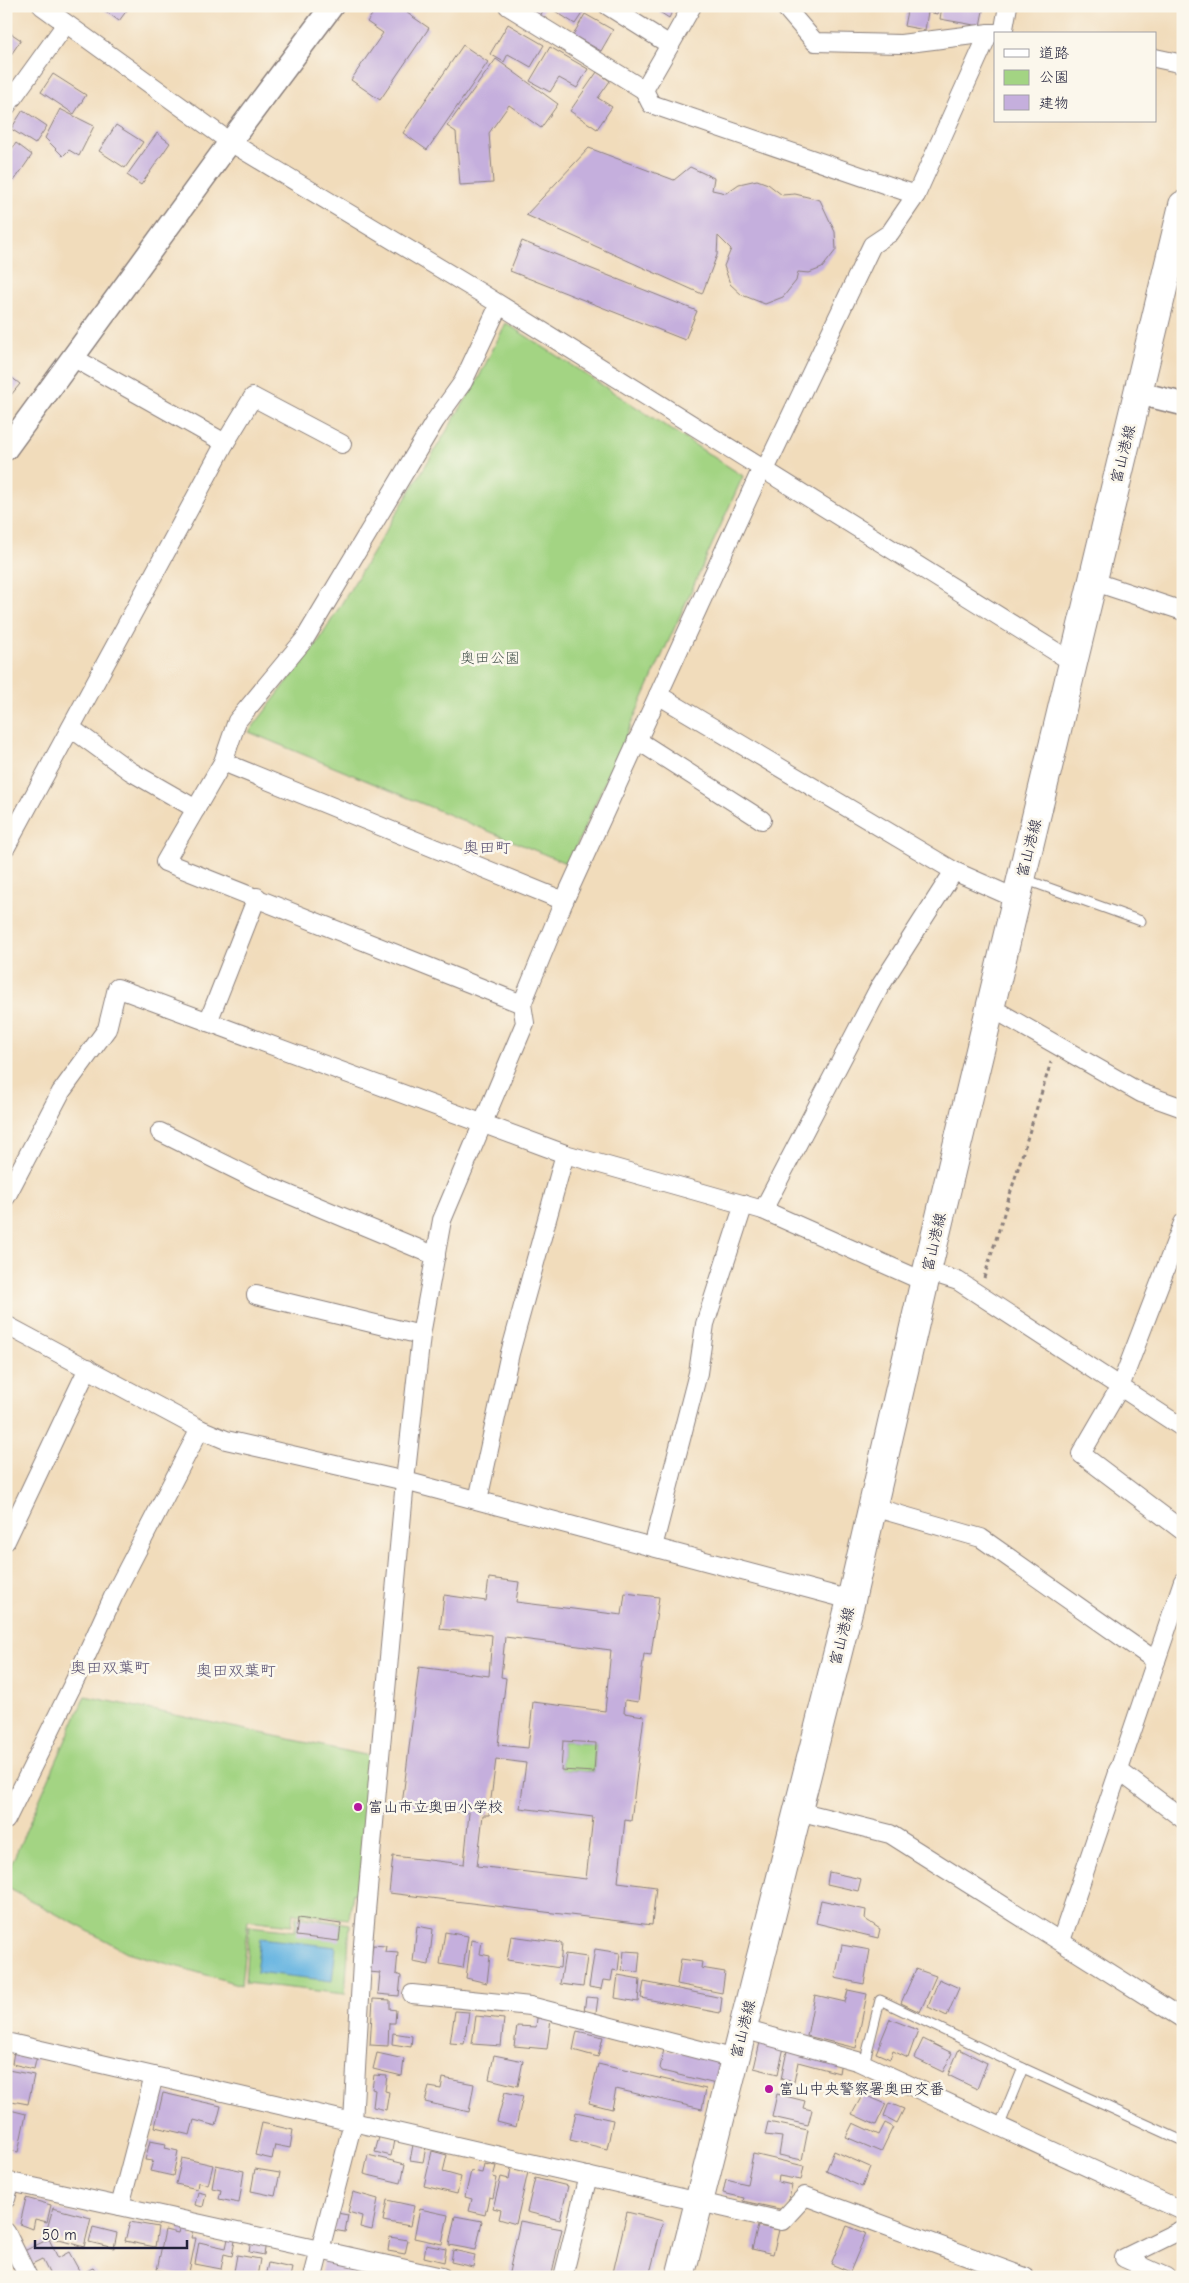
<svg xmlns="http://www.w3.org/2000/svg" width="1189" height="2283" viewBox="0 0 1189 2283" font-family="'Comic Neue','Klee One',sans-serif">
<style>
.green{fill:#a3d483;stroke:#627b5f}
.water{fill:#68b5e1;stroke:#456c8e}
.building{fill:#c5afdd;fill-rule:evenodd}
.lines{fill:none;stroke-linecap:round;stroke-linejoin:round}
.service-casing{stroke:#8a7f7b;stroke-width:11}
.minor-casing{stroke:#8a7f7b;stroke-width:20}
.tertiary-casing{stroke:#8a7f7b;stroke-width:25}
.primary-casing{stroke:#8a7f7b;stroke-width:30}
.path{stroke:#8a7f7b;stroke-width:3;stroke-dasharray:4 4;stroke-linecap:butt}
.service{stroke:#fff;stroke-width:9}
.minor{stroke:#fff;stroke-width:18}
.tertiary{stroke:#fff;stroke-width:22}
.primary{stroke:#fff;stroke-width:28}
.poi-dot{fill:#b5179e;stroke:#fbf7ec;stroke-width:2}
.labels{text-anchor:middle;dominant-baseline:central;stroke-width:5;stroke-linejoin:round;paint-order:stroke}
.street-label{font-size:15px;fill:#22223b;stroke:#fbf7ec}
.park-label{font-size:15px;fill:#495751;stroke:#fbf7ec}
.poi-label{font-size:15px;fill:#22223b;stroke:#fbf7ec;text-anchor:start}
.neighbourhood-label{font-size:16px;fill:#5b5374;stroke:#fbf7ec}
</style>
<rect width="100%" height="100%" fill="#fbf7ec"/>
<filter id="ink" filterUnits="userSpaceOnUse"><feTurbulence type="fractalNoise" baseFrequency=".02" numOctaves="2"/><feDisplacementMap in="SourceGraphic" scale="10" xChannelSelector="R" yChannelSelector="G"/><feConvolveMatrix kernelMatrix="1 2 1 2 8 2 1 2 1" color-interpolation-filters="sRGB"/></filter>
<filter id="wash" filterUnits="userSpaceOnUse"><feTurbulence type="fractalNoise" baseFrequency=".0096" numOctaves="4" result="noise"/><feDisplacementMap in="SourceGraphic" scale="20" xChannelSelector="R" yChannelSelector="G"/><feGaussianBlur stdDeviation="1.12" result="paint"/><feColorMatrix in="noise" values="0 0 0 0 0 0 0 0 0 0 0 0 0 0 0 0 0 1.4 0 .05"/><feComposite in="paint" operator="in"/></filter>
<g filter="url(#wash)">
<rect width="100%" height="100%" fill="#f1dcbb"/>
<g class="green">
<path d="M506 323 743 476 568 864 249 732 320 639 477 381Z"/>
<path d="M85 1696 370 1756 361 1894 353 1893 349 1919 293 1913 292 1925 248 1920 241 1985 127 1952 6 1887V1876Z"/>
<path d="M563 1741 596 1743 594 1772 561 1770Z"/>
<path d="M296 1916 350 1924 345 1994 245 1983 249 1926 295 1931Z"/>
</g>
<path class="water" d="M260 1938 336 1947 332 1981 256 1972Z"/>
<g id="blocks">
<g class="building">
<path d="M99 6H130L119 21Z"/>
<path d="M378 6H397L429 28 380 100 351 80 383 33 367 22Z"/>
<path d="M528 6H545L540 17 526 10Z"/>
<path d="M557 6H581L585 9 575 24 555 11Z"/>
<path d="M661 6H675L669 18 658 11Z"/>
<path d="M908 6H939L937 14 928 12 925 30 904 26Z"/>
<path d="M942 6H984L980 26 940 19Z"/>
<path d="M585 14 613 30 601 51 573 35Z"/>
<path d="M508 24 544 45 531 67 508 54 504 62 490 54Z"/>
<path d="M6 30 21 40 6 62Z"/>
<path d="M463 45 488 62 427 150 403 133Z"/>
<path d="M550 47 588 69 577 88 559 78 550 92 530 81Z"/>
<path d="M496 59 558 104 541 128 509 105 489 133 493 183 460 185 456 132 447 126Z"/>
<path d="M597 72 610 81 598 98 612 107 597 129 570 111Z"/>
<path d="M53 74 86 95 74 114 41 92Z"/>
<path d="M60 109 94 126 79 156 69 150 63 156 45 138Z"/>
<path d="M23 110 47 126 35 144 11 129Z"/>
<path d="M116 125 143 142 125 168 99 151Z"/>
<path d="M157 133 170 143 141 185 127 175Z"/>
<path d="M16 143 32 155 14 181 6 175V157Z"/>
<path d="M589 148 674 180 690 167 714 178 712 190 726 193 739 184 757 180 768 184 782 195 795 194 820 200 835 232 836 250 822 268 809 273 798 272 796 281 783 297 765 304 742 295 730 284 724 266 731 249 718 236 717 255 702 294 526 215Z"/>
<path d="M522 241 697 311 685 340 510 271Z"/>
<path d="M6 373 20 384 6 401Z"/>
<path d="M489 1578 519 1582 516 1602 622 1615 625 1593 659 1597 651 1655 644 1654 638 1702 625 1700 624 1713 644 1716 631 1821 625 1820 618 1882 656 1887 652 1925 389 1893 393 1856 464 1864 469 1813 402 1805 419 1667 489 1676 492 1635 440 1629 444 1595 486 1601ZM505 1637 611 1650 605 1711 533 1702 528 1748 498 1745 506 1678 501 1677ZM563 1741 596 1743 594 1772 561 1770ZM496 1759 526 1763 520 1808 593 1817 586 1879 477 1866 483 1815H489Z"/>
<path d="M829 1872 861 1879 858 1891 827 1884Z"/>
<path d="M821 1900 866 1910 865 1919 880 1929 878 1938 816 1923Z"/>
<path d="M298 1918 341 1924 339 1941 296 1936Z"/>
<path d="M417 1926 433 1929 429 1965 413 1962Z"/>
<path d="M445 1932 468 1936 463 1968 440 1964Z"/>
<path d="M511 1936 562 1943 560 1968 507 1960Z"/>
<path d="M471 1940 482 1942 480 1954 490 1956 487 1983 466 1978Z"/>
<path d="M373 1945 386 1946 385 1952 398 1953 396 1974 401 1976 399 1996 378 1994 380 1973 369 1972Z"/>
<path d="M842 1945 870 1950 864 1984 835 1978Z"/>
<path d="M595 1949 620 1953 618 1971 613 1970 611 1981 603 1980 601 1989 589 1987Z"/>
<path d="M624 1951 640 1952 638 1972 622 1970Z"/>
<path d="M565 1954 587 1957 583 1987 560 1984Z"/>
<path d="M681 1959 702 1962 701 1968 725 1972 722 1993 677 1984Z"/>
<path d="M916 1969 936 1976 920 2012 901 2003Z"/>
<path d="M618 1975 640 1979 638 2002 615 1998Z"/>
<path d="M939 1979 959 1988 947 2016 928 2007Z"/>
<path d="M644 1982 722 1998 720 2013 641 1998Z"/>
<path d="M848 1990 867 1994 856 2048 807 2036 815 1995 845 2002Z"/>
<path d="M586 1997 598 1998 596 2013 584 2012Z"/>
<path d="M373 1999 390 2000V2009L396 2010 395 2023H389L388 2046 370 2045Z"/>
<path d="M455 2011 469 2012 464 2044 450 2043Z"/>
<path d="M476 2016 504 2019 501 2046 472 2044Z"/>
<path d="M537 2018 551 2019 547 2049 514 2046 517 2026 536 2027Z"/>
<path d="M890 2019 918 2030 908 2058 893 2051 890 2059 876 2053Z"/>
<path d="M577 2031 603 2037 598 2057 573 2050Z"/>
<path d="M393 2033 412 2036 411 2047 392 2044Z"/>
<path d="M923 2039 952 2053 943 2072 914 2058Z"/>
<path d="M760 2042 784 2047 778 2074 754 2068Z"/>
<path d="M788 2046 841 2061 839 2073 798 2062 794 2082 781 2079Z"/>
<path d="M664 2049 721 2061 716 2084 662 2071 660 2068Z"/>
<path d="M959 2049 987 2063 977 2089 948 2075Z"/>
<path d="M14 2051 37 2056 34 2069 12 2064Z"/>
<path d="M377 2053 404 2059 402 2076 373 2069Z"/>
<path d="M494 2055 523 2061 518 2086 489 2079Z"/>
<path d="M598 2064 706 2089 702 2109 616 2089 612 2109 589 2103Z"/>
<path d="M8 2070 34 2075 28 2104 6 2100Z"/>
<path d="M374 2075 387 2076 385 2091 389 2092 386 2110 373 2107 375 2090 372 2089Z"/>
<path d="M443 2078 474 2084 469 2112 425 2102 429 2087 441 2089Z"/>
<path d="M505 2092 523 2096 516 2127 497 2122Z"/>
<path d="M163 2093 221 2106 216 2126 194 2120 190 2135 155 2127Z"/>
<path d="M777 2094 805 2101 803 2108 812 2110 808 2125 772 2117Z"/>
<path d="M863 2094 886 2104 876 2125 852 2114Z"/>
<path d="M889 2103 904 2109 897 2123 884 2116Z"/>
<path d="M6 2109 26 2114 18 2152 10 2150 12 2140 6 2139Z"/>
<path d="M576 2112 613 2120 607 2149 570 2140Z"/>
<path d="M768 2122 808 2130 802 2160 779 2155 782 2137 765 2135Z"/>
<path d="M262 2123 293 2130 290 2148 275 2145 272 2159 255 2155Z"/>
<path d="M853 2123 879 2135 885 2123 893 2127 881 2152 846 2137Z"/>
<path d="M379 2137 394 2140 391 2156 375 2152Z"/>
<path d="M150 2141 166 2144 165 2148 178 2151 173 2176 150 2171 153 2161 145 2160Z"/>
<path d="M413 2145 426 2147 423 2162 410 2160Z"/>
<path d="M432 2151 447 2155 443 2172 461 2177 457 2194 424 2186Z"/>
<path d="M834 2151 870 2167 862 2187 826 2171Z"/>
<path d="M753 2154 804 2166 801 2180 779 2176 778 2182 792 2185 787 2207 784 2210 743 2201 744 2198 723 2193 726 2179 747 2184Z"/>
<path d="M368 2155 405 2164 401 2183 364 2174Z"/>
<path d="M182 2158 213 2165 208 2185 198 2182 197 2189 176 2184Z"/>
<path d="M484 2164 496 2166 493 2177 497 2178 493 2198 489 2197 485 2215 469 2211 472 2199 465 2197 471 2171 482 2173Z"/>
<path d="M216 2165 244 2171 239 2203 219 2199 221 2190 212 2188Z"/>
<path d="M511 2168 528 2172 516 2224 499 2219 501 2210 493 2208 501 2177 509 2179Z"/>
<path d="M255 2169 280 2173 275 2196 251 2191Z"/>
<path d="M535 2178 568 2186 560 2220 527 2212Z"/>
<path d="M198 2192 206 2194 203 2207 195 2205Z"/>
<path d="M353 2192 378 2199 372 2230 360 2227 362 2216 348 2212Z"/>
<path d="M26 2198 51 2205 47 2222 35 2219 33 2229 20 2224Z"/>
<path d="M387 2200 414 2206 410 2226 383 2221Z"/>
<path d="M53 2208 91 2218 84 2247 45 2236Z"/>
<path d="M420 2209 448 2215 442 2244 414 2238Z"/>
<path d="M627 2212 663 2221 649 2277H612Z"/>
<path d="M337 2213 348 2215 345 2232 333 2230Z"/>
<path d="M455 2216 482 2221 476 2250 449 2245Z"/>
<path d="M520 2221 562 2229 551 2277H508Z"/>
<path d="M130 2222 158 2227 155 2247 125 2241Z"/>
<path d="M181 2222 194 2225 191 2238H196L188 2277 157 2270 165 2230 178 2233Z"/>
<path d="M758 2226 779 2230 773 2254 752 2249Z"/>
<path d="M847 2226 866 2233 850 2272 831 2264Z"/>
<path d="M93 2227 117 2233 114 2248 89 2242Z"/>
<path d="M229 2234 236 2236 232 2256 224 2254 221 2269 195 2264 199 2242 226 2248Z"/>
<path d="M390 2237 408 2240 405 2254 388 2251Z"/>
<path d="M49 2239 58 2258 69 2252 81 2274 93 2268 99 2277H51L42 2259 30 2265 24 2251Z"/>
<path d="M251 2239 266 2242 264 2255 249 2252Z"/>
<path d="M426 2245 446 2249 444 2262 424 2257Z"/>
<path d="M453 2250 475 2255 473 2267 451 2262Z"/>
<path d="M237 2255 260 2259 257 2277H233Z"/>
<path d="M324 2257 360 2264 357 2277H320Z"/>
<path d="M268 2263 292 2268 290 2277H265Z"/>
</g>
</g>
</g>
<g filter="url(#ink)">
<use href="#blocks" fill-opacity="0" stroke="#8a7f7b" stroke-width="1"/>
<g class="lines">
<g class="service-casing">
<g id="service">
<path d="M1024 879 1141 921"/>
<path d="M864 2064 880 2000 1023 2068"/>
<path d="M999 2127 1023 2068 1183 2141"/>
</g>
</g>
<g class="minor-casing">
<g id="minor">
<path d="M42 6 230 142 481 293 1074 663"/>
<path d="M508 6 644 90 670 45 608 6"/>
<path d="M784 6 815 42 901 44 989 33H997"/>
<path d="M1003 34 1008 6"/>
<path d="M670 45 692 6"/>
<path d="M1155 58 1183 64"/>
<path d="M644 90 651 104 916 195"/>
<path d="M6 107 66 24"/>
<path d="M499 305 463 382 435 421 304 640 237 721 223 762 165 862 522 1004"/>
<path d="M225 443 253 397 342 444"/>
<path d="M765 470 872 245 890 233 916 195 989 33"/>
<path d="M1092 581 1183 611"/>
<path d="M658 695 954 871"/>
<path d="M71 728 130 771 196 809"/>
<path d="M637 740 762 820"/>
<path d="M223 762 564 901"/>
<path d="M6 847 225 443 74 358"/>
<path d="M990 1007 1141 1093 1183 1108"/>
<path d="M208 1022 257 897"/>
<path d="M160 1132 271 1187 436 1256"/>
<path d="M6 1197 61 1092 107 1029 117 988 565 1154 763 1210 925 1282"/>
<path d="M763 1210 879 988 954 871 1017 899"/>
<path d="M1183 1223 1120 1387 1081 1454 1183 1531"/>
<path d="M927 1271 958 1281 1183 1428"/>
<path d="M256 1295 421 1335"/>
<path d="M6 1325 200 1429 226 1440 405 1481 851 1600"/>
<path d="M478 1500 510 1353 565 1154"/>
<path d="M873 1507 981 1538 1156 1661"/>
<path d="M6 1541 88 1368"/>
<path d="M653 1547 698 1373 705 1324 744 1204"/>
<path d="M1118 1770 1183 1819"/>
<path d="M798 1811 890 1834 1183 2019"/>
<path d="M6 1820 79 1672 113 1597 200 1429"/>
<path d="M1061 1941 1183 1581"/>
<path d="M412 1994 530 2006 735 2059"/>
<path d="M743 2029 857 2061 1183 2211"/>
<path d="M6 2042 782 2221 805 2196 1025 2277"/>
<path d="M6 2181 442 2277"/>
<path d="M6 2199 10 2182"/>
<path d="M120 2206 154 2076"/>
<path d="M6 2232 28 2277"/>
<path d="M313 2277 353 2122 363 1944 405 1481 421 1335 442 1220 525 1023 522 1004 564 901 762 468"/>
<path d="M563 2277 588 2176"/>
<path d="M1166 2277 1124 2258 1183 2229"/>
</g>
</g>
<g class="tertiary-casing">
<g id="tertiary">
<path d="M1138 393 1183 404"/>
<path d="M6 449 230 142 332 6"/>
</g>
</g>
<g class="primary-casing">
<path id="primary" d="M680 2277 851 1600 927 1271 1183 205"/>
</g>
<path class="path" d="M984 1278 1051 1062"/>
<use href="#service" class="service"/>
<use href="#minor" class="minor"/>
<use href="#tertiary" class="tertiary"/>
<use href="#primary" class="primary"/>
</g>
</g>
<g class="poi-dot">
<circle cx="358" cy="1807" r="5"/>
<circle cx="769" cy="2089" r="5"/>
</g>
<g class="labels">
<g class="street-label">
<text transform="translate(1123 454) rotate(-76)">富山港線</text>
<text transform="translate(1029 848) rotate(-76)">富山港線</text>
<text transform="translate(934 1242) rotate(-77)">富山港線</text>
<text transform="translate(842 1636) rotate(-76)">富山港線</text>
<text transform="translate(743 2029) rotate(-76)">富山港線</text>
</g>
<g class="park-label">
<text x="490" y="658">奥田公園</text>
</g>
<g class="poi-label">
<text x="368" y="1807">富山市立奥田小学校</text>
<text x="779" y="2089">富山中央警察署奥田交番</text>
</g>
<g class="neighbourhood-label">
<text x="487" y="848">奥田町</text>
<text x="110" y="1668">奥田双葉町</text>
<text x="236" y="1671">奥田双葉町</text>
</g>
</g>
<rect width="1189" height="2283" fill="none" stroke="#fbf7ec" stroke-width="25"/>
<rect x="994" y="32" width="162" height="90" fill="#fbf7ec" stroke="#a4a2a5"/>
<rect x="1004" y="49" width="25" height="8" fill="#ffffff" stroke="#a4a2a5"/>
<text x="1039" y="58" font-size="15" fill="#22223b">道路</text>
<rect x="1004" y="70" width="25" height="15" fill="#a3d483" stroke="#a4a2a5"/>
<text x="1039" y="82" font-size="15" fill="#22223b">公園</text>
<rect x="1004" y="95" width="25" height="15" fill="#c5afdd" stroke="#a4a2a5"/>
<text x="1039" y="108" font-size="15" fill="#22223b">建物</text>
<path d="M35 2240v8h152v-8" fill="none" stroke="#22223b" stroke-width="2.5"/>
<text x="42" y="2240" font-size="15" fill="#22223b" stroke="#fbf7ec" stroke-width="4" paint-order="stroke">50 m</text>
</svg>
